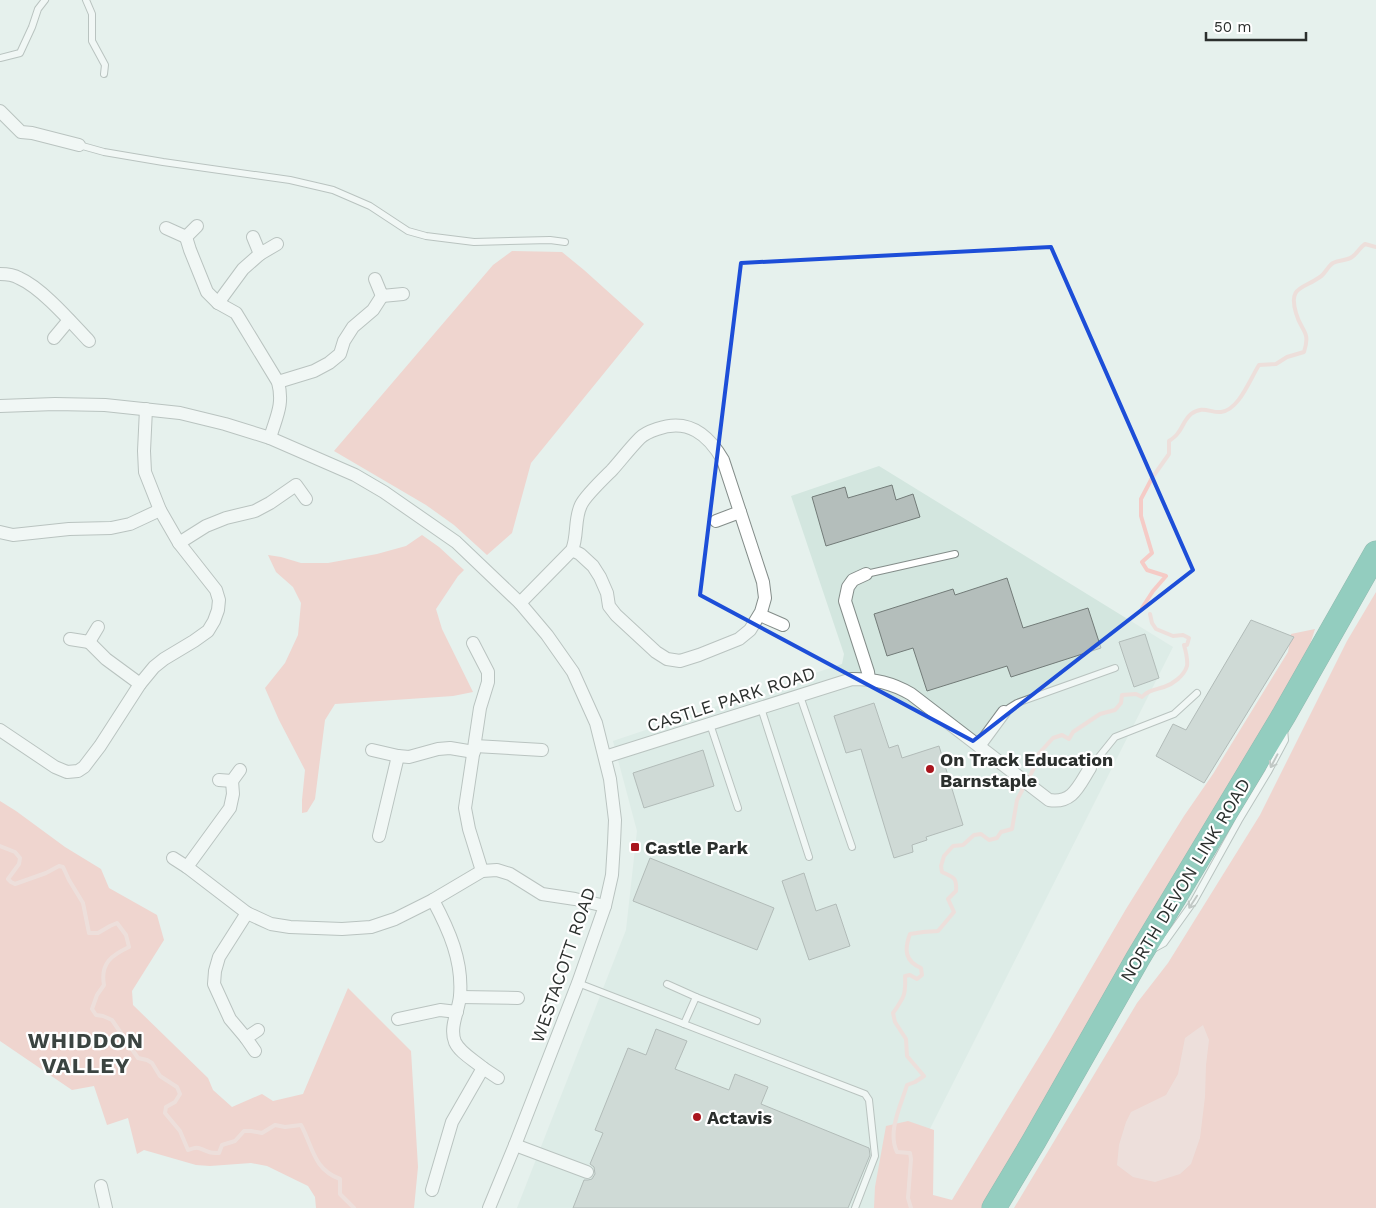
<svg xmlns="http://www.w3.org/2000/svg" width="1376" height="1208" viewBox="0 0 1376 1208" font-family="'Work Sans',sans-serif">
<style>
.built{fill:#d3e6df}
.green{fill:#fab3ab}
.water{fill:#f5cbc6}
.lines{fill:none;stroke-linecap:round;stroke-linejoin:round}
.stream{stroke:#f5cbc6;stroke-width:4}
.building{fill:#b4bebb;stroke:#727b78}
.lane-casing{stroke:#848d8a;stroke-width:8}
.street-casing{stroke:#848d8a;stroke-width:14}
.highway-casing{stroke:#2e7a68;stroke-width:25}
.lane{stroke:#fff;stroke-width:6}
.street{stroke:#fff;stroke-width:12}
.highway{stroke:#30a287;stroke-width:24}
.oneway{stroke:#959796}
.marked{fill:none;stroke:#1d4ed8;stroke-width:4;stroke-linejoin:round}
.poi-dot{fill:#a9151d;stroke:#fff;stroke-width:2}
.labels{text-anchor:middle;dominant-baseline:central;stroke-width:4.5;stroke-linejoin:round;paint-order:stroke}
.street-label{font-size:18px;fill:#2b2f2d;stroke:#fff}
.poi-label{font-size:18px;font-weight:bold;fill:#2b2f2d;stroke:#fff;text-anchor:start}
.district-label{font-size:22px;font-weight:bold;letter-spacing:1px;fill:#3b4441;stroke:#fff}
</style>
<rect width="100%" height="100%" fill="#e6f1ed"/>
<path class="built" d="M879 466 1173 647 890 1208H517L626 930 637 831 613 741 842 664 844 654 791 496Z"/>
<g class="green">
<path d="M512 251 562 252 584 270 644 324 531 463 512 533 487 555 454 525 426 505 334 451 493 265Z"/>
<path d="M422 535 439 547 464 570 458 576 436 609 442 629 473 692 453 696 335 704 325 720 315 799 307 812 302 813V800L305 770 279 720 265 688 285 663 298 635 301 603 293 587 276 572 268 555 281 557 301 563H328L377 554 406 546Z"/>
<path d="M1376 592V1208H1014L1137 1003 1168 963 1260 815 1347 641Z"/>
<path d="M1315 629 1308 651 986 1208H874L875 1187 886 1126 908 1121 934 1130 933 1195 952 1200 1050 1039 1126 909 1184 816 1213 774 1288 652 1291 634Z"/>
<path d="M0 801 16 811 65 847 101 869 109 888 157 915 164 940 132 991 133 1005 208 1078 213 1090 232 1107 262 1094 273 1101 303 1094 348 988 411 1051 418 1167 414 1208H316L315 1197 308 1186 267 1166 251 1163 210 1166 196 1165 144 1150 137 1154 128 1118 107 1125 94 1086 72 1090 0 1041Z"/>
</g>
<path class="water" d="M1203 1025 1209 1040 1206 1065 1205 1097 1200 1138 1191 1164 1180 1174 1155 1182 1133 1177 1117 1165 1119 1145 1126 1122 1131 1112 1166 1095 1178 1074 1185 1038Z"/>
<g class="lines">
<g class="stream">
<path d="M1142 608 1153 591 1166 576 1147 570 1142 562 1152 553 1141 516V499L1152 478 1169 454V441C1172 439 1176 436 1178 433 1183 427 1184 420 1191 414 1203 405 1210 413 1221 412 1239 410 1250 379 1259 365L1276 364 1287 357 1304 352C1311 330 1301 332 1296 313 1288 286 1303 289 1320 277 1325 274 1328 266 1333 263 1339 260 1346 261 1352 257 1357 254 1359 248 1365 244L1376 247"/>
<path d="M0 846 15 852 20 858 19 864 8 879 11 882 15 884 46 873 59 866 63 867 69 880 83 903 89 933H98L110 926 117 923 126 935 129 947C112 955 100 963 104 985L97 995 92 1009 96 1015 103 1016 112 1020 138 1058 147 1060 152 1063 160 1076 177 1087 180 1094 175 1102 166 1107 165 1113 180 1131 188 1150C200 1145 199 1149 209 1152 212 1153 215 1153 219 1153L222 1145 235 1141 244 1131H251L262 1133 275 1125 285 1127 301 1125C313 1147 313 1169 340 1179V1194L354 1208"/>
<path d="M911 1208 908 1198 911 1159 910 1153 897 1152C887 1132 901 1105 907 1085L915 1082 924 1076 907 1056 906 1039 895 1022 893 1013C904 997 906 995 905 976L910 975 917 979 922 975 921 968C905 961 904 950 910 934L923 932 938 931 954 912 948 899 956 891C957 877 953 877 942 872L941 866 944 856 953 846 963 845 974 835 981 834 989 840 997 838 1001 832 1012 829 1017 800 1034 768V759L1053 738 1062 735 1069 739 1073 732 1100 714 1115 710 1121 703 1122 695 1136 694 1142 697C1148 690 1155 690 1164 687 1173 684 1184 676 1187 666 1188 659 1186 652 1184 645H1187L1189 638 1183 635 1173 636 1156 629 1152 623 1150 614"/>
</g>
</g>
<g class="building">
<path d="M892 485 896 500 913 494 920 517 826 546 812 497 845 487 848 498Z"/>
<path d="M1007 578 1023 628 1088 608 1101 648 1011 677 1007 666 927 691 913 648 887 656 874 614 953 589 955 595Z"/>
<path d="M1251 620 1294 637 1204 783 1156 756 1173 724 1186 730Z"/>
<path d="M1145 634 1159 678 1134 687 1119 642Z"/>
<path d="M874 703 889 748 898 745 902 758 939 746 963 825 926 837 927 840 912 845 913 852 894 858 861 749 846 753 834 716Z"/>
<path d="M703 750 714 786 644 808 633 773Z"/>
<path d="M650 858 774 908 757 950 633 901Z"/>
<path d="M804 873 816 911 836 904 850 946 809 960 782 881Z"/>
<path d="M656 1029 687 1041 675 1069 729 1090 735 1074 768 1087 761 1104 869 1148 870 1155 848 1208H573L584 1180H588L592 1179 595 1174 594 1167 590 1164 603 1133 595 1130 628 1048 646 1055Z"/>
</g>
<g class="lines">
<g class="lane-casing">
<g id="lane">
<path d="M86 0 92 14V41L105 65 104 74"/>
<path d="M0 58 20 53 32 27 38 9 45 0"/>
<path d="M79 145 104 152 163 162 290 180 333 190 370 206 408 231 426 236 474 242 550 240 565 242"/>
<path d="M866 574 955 554"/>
<path d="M800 696 852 847"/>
<path d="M761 708 809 857"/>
<path d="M1004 712 1009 708 1017 703 1115 668"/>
<path d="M710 724 738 808"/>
<path d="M1090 768 1115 737 1174 714 1197 693"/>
<path d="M1153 949 1164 943 1194 901 1239 820 1268 772 1285 740 1284 729"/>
<path d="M578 983 865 1094 869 1100 875 1156 855 1208"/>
<path d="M667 984 696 997"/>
<path d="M684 1024 696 997 757 1021"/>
</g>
</g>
<g class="street-casing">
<g id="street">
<path d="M0 111 21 132 32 133 79 145"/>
<path d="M166 228 186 237 197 226"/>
<path d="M186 237 190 250 207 292 218 303 236 313 278 382C284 405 276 417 270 438"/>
<path d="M253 237 260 254 277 244"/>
<path d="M0 274C6 274 14 275 19 278 42 288 72 323 89 341"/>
<path d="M375 279 382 296 403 294"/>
<path d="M218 303 243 269 260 254"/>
<path d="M54 338 69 320"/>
<path d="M278 382 314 371 329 363 340 354 344 341 353 327 373 310 382 296"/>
<path d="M0 406 55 404 105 405 180 413 225 424 270 438 355 475 384 492 456 542 520 603 547 635 573 672 596 723 610 779 615 820 614 843 612 875 605 906 578 983 515 1145 489 1208"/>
<path d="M716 521 740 512"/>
<path d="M0 532 13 535 69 529 111 528 130 524 160 510"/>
<path d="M179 543 206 526 226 518 255 511 270 503 296 485 306 499"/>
<path d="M866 574 853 580 848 587 845 601 868 672 869 679"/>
<path d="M520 603 572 550C578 536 574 519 581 505 585 496 604 478 612 470 621 460 630 448 640 438 644 434 651 431 657 429 688 418 708 434 723 460L763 582 765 598 761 612 750 630 739 639 699 655 680 661 667 659 656 652 616 615 609 606 607 593 600 577 593 566 580 554 572 550"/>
<path d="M760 615 783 625"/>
<path d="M70 639 89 642 98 627"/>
<path d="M89 642 106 659 140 684"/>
<path d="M473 643 488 672V682L480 708 465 808 469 829 482 871"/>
<path d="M0 730 55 767 67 772 78 771 84 767 100 746 140 684 154 667 164 659 194 641 208 631 214 621 218 610 219 600 216 590 179 543 160 510 145 472 144 451 146 409"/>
<path d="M475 746 542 750"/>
<path d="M979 746 1004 712"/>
<path d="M372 750 398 756 409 757 438 749 450 748 474 752"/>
<path d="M605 757 852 679C875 679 892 683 911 694L1049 800C1073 804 1079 785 1090 768"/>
<path d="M219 780 232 781 240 770"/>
<path d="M232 781 233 794 230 808 187 867 247 913 271 924 290 927 342 929 371 927 395 919 433 900 482 871 497 870 510 874 542 894 575 899 605 906"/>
<path d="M379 836 398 756"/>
<path d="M173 858 187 867"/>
<path d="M460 997 518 998"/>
<path d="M398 1019 440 1010 457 1012"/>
<path d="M246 1038 230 1019 214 984 215 971 219 957 247 913"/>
<path d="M255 1051 246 1038 258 1030"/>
<path d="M483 1068 498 1078"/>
<path d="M515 1145 587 1172"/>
<path d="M101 1186 106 1208"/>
<path d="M432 1190 452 1122 483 1068C474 1060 460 1053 455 1042 449 1027 459 1010 460 996 463 961 449 930 433 900"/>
</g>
</g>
<g class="highway-casing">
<path id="highway" d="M994 1208 1034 1141 1138 958 1284 715 1376 553"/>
</g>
<use href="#lane" class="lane"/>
<use href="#street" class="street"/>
<use href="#highway" class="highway"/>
</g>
<defs><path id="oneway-shaft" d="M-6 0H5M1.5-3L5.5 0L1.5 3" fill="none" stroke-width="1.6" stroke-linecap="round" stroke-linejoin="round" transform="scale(1.25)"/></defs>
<g class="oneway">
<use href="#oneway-shaft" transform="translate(1274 761) rotate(118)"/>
<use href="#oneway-shaft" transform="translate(1193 902) rotate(123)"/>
</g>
<path d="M0 0H1376V1208H0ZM1051 247 1193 570 973 741 700 595 741 263Z" fill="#e6f1ed" fill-opacity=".55" fill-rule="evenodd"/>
<path class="marked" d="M1051 247 1193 570 973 741 700 595 741 263Z"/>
<g class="poi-dot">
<circle cx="930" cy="769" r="5"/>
<rect x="630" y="842" width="10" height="10" rx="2.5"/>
<circle cx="697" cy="1117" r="5"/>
</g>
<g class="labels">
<g class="street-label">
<text transform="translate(731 699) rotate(-18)">CASTLE PARK ROAD</text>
<text transform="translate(1185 880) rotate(-59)">NORTH DEVON LINK ROAD</text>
<text transform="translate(563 965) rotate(-71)">WESTACOTT ROAD</text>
</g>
<g class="poi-label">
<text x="940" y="759">On Track Education<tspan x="940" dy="21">Barnstaple</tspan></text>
<text x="645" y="847">Castle Park</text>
<text x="707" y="1117">Actavis</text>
</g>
<g class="district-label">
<text x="86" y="1040">WHIDDON<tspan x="86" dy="25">VALLEY</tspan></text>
</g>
</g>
<path d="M1206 32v8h100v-8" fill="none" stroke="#2b2f2d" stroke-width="2.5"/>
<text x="1214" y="32" font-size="15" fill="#2b2f2d" stroke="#ffffff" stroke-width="4" paint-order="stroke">50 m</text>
</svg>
